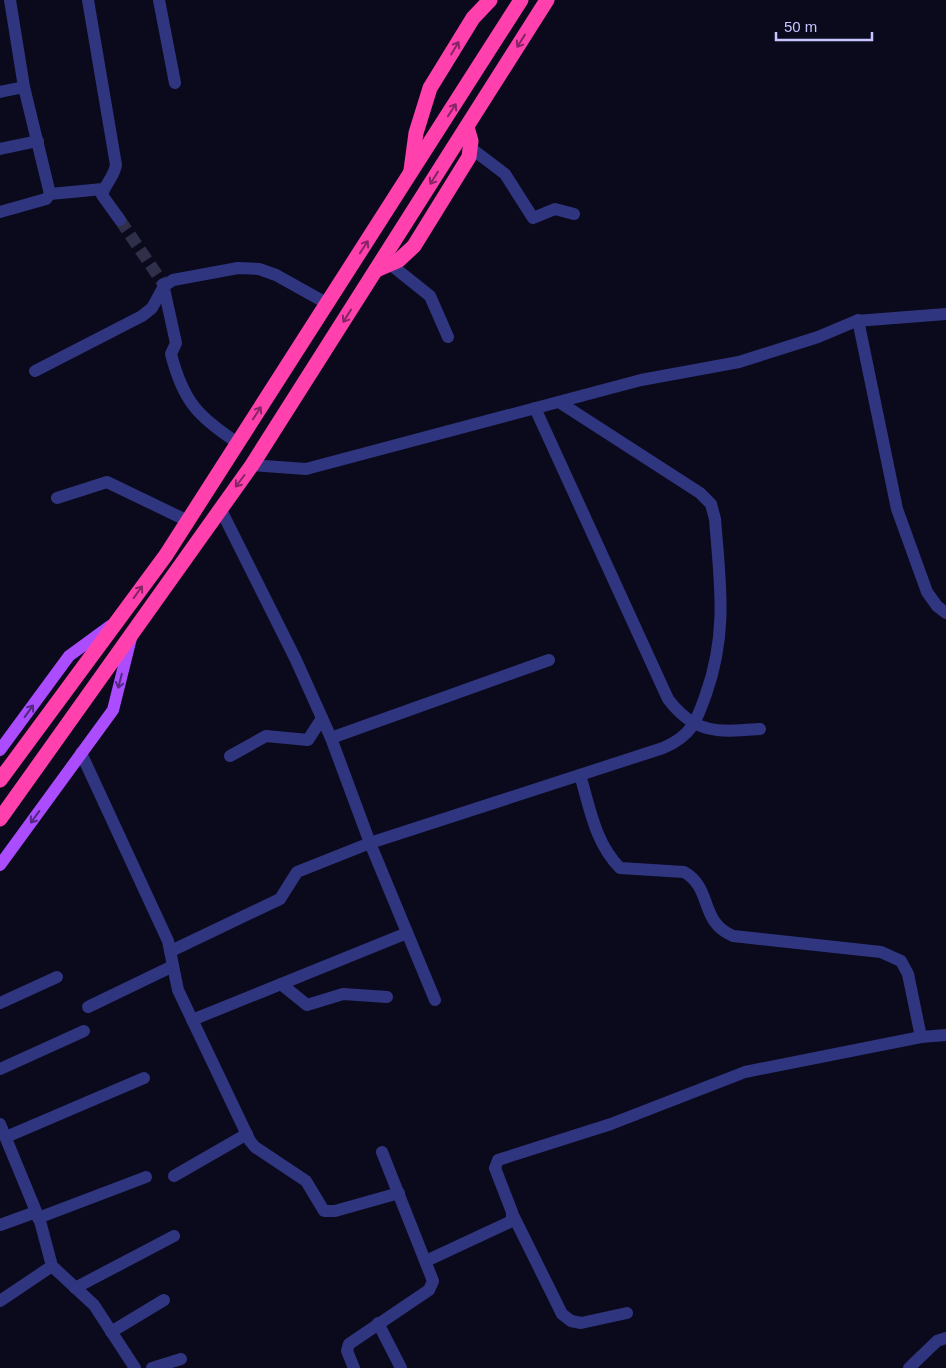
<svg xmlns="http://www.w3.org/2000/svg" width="946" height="1368" viewBox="0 0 946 1368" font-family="Helvetica,sans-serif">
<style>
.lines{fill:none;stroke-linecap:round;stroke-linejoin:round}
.minor-tunnel{stroke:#302f4a;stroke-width:12;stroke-dasharray:12 6;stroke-linecap:butt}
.minor{stroke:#303580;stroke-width:12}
.major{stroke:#ab4cff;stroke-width:12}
.highway{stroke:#ff40ad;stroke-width:15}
.oneway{stroke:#852565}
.oneway2{stroke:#532883}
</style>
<rect width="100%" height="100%" fill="#0b0a1d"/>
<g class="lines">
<path class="minor-tunnel" d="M120 220 162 282"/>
<g class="minor">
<path d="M88 0 116 165C114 177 105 184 102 195L120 220"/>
<path d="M159 0 175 83"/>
<path d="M0 92 24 87"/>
<path d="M0 149 38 141"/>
<path d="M472 149 505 174 533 218 555 209 574 214"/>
<path d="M50 194 103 189"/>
<path d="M0 212 46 199 50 194 24 87 10 0"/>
<path d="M390 264 430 296 448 337"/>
<path d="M163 284 176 343 171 354C183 401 198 417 238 443"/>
<path d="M858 320 897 509 927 592 937 606 946 613"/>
<path d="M35 371 142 316 152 308 164 286 173 280 238 268 259 269 276 275 328 304"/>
<path d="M535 408 668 699C695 735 719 732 760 729"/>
<path d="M252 465 306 469 641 380 739 362 818 337 856 321 946 314"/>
<path d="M57 498 107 482 188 521"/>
<path d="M220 508 296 660 331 738 370 843 435 1000"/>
<path d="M331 738 549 660"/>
<path d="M81 753 168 941 178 990 250 1141 255 1147 306 1181 324 1211H335L399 1193"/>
<path d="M230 756 266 736 308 740 322 718"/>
<path d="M580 775C590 808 595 843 620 868L684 872C713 888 699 922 733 936L881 952 901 961 908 974 921 1037"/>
<path d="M171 951 280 899 297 872 370 843 663 748C692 736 697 720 706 694 728 632 720 583 715 519L711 504 700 493 559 402"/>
<path d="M281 984 307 1005 343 994 387 997"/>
<path d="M0 1003 57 977"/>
<path d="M88 1007 173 966"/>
<path d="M192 1020 407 933"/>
<path d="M0 1069 84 1031"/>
<path d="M0 1124 40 1221 52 1266 94 1305 135 1368"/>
<path d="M6 1137 144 1078"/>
<path d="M174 1176 247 1134"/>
<path d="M513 1215 562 1314 571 1321 581 1323 627 1313"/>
<path d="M38 1218 146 1177"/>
<path d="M0 1225 36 1212"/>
<path d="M426 1261 512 1221V1212L495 1168 498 1160 611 1124 745 1072 921 1037 946 1035"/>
<path d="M75 1288 174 1236"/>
<path d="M0 1301 52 1266"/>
<path d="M378 1323 401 1368"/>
<path d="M111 1332 164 1300"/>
<path d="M152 1368 181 1359"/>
<path d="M354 1368 347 1351 349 1344 429 1290 433 1281 382 1152"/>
<path d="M909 1368 937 1341 946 1338"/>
</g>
<g class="major">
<path d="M0 750 69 656 110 626"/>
<path d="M0 865 113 710 131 638"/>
</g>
<g class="highway">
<path d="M411 170 416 133 430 88 473 18 490 0"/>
<path d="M376 270 399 260 414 246 469 157 471 141 467 127"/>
<path d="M0 780 166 555 521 0"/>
<path d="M0 819 252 465 547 0"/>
</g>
</g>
<defs><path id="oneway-shaft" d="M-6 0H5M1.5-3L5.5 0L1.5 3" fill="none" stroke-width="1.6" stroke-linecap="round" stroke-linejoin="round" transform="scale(1.25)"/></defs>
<g class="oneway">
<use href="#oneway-shaft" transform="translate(521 41) rotate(122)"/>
<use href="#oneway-shaft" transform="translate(455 48) rotate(-59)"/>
<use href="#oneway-shaft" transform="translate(452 110) rotate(-57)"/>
<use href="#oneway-shaft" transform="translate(434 178) rotate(122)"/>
<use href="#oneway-shaft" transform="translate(364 247) rotate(-57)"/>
<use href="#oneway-shaft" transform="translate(347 316) rotate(122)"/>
<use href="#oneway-shaft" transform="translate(257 413) rotate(-57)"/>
<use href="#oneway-shaft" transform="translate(240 481) rotate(127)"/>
<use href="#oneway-shaft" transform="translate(138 592) rotate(-54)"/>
</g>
<g class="oneway2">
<use href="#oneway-shaft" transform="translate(120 681) rotate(104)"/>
<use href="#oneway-shaft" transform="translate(29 711) rotate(-54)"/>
<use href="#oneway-shaft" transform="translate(35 817) rotate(126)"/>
</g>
<path d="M776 32v8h96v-8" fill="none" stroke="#c6c5ff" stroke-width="2.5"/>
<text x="784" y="32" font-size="15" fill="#c6c5ff" stroke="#0b0a1d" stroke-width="4" paint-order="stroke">50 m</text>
</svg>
